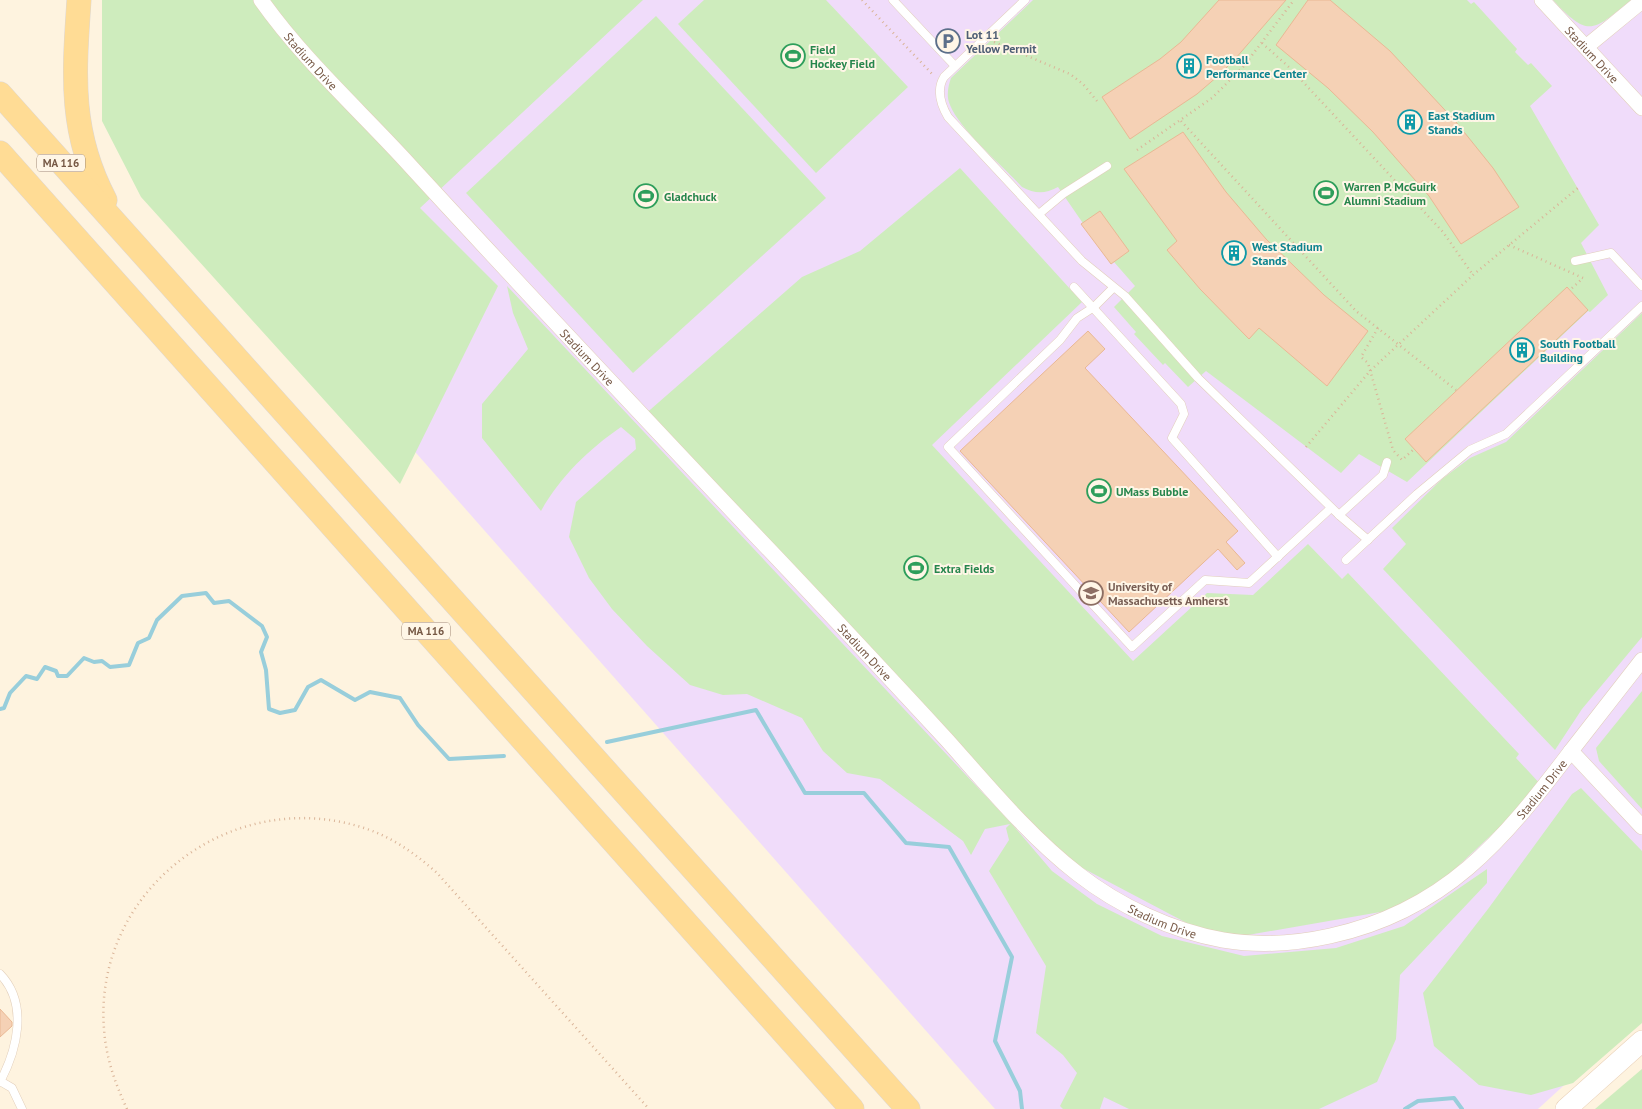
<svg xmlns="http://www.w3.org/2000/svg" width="1642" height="1109" viewBox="0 0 1642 1109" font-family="'PT Sans',sans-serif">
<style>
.education{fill:#f0dcfa}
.green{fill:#ceecbd}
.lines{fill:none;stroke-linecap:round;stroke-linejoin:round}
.stream{stroke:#98cedb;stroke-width:4}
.building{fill:#f5d1b5;stroke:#e9b894}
.service-casing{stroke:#e2cfbb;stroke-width:9}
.minor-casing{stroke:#e2cfbb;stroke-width:16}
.secondary-casing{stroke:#ead2ba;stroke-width:22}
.primary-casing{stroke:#ded7d2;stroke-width:25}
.path{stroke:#dab498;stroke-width:2.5;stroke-dasharray:1 4;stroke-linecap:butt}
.service{stroke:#fff;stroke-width:8}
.minor{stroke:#fff;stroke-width:15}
.secondary{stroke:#fff;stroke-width:21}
.primary{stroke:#ffdc95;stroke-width:24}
.labels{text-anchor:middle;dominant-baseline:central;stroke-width:4;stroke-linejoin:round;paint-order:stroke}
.shield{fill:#fff6e7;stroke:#9f8776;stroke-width:1}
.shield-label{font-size:11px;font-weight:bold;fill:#765845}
.service-label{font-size:12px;font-weight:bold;fill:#4e5e75;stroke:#fff6e7;text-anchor:start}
.leisure-label{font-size:12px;font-weight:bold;fill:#27864d;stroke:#fff6e7;text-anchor:start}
.street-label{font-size:12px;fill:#765845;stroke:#fff6e7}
.culture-label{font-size:12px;font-weight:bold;fill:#0d838f;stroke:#fff6e7;text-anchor:start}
.education-label{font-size:12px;font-weight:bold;fill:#785e54;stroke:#fff6e7;text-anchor:start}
</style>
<rect width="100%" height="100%" fill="#fef3df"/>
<path class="education" d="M140 0H1642V1014L1538 1109H995L169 173Z"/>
<g class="green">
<path d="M102 0H643L420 208 498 286 400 484 141 197 102 121Z"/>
<path d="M704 0H826L908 87 816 173 678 24Z"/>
<path d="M1033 0H1467L1471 4 1474 2 1517 49 1515 52 1528 65 1531 63 1552 86 1530 106 1599 225 1581 243 1608 295 1590 312 1588 311 1407 482 1359 454 1341 473 1206 371 1188 387 1165 363 1163 365 1134 334 1136 332 1114 307 1135 286 1114 262 1111 264 1058 187C1045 194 1035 194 1022 187 1003 166 960 130 950 105 946 96 948 87 951 78Z"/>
<path d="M1553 0H1631C1593 31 1589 39 1553 0Z"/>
<path d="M656 16 826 198 633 373 466 193Z"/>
<path d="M960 168 1082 302 932 445 1133 661 1207 593 1253 595 1308 544 1342 579 1348 573 1519 754 1516 758 1543 787 1415 906 1219 940 1054 853 643 416 802 277 860 251Z"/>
<path d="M507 286 1011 823 1052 871 1097 904 1162 936 1244 956 1336 948 1404 926 1487 869V883L1400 975 1396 1039 1377 1082 1319 1109H1129L1104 1097 1100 1109H1063L1060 1106 1077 1073 1063 1055 1036 1033 1046 966 989 871 1009 840 1006 828 1010 824 985 829 971 855 963 841 880 779 847 773 823 751 802 718 747 694 723 695 690 685 647 646 612 609 589 578 569 537 576 502 636 449 635 439 621 427C589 449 560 477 541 511L482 438V404L528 349 513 313Z"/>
<path d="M1642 313V637L1582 709 1555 750 1383 569 1406 544 1392 528 1442 479 1470 458 1506 442Z"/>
<path d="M1642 691V809L1599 761 1596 748Z"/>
<path d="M1581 788 1642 851V1023L1573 1083 1531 1095 1479 1085 1434 1046 1423 993 1488 909 1572 794Z"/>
<path d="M1642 1069V1109H1595Z"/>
</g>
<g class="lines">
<g class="stream">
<path d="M0 709 4 708 10 693 26 676 37 679 45 667 56 671 58 676H67L84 658 94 662 102 661 110 667 129 665 138 643 149 638 157 620 182 596 206 593 214 603 229 601 262 626 267 637 261 652 266 670 269 709 280 713 295 710 308 687 321 680 355 700 370 692 400 698 418 725 449 759 504 756"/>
<path d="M607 742 756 710 805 793H864L906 843 949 847 1012 957 995 1041 1020 1091 1022 1109"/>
<path d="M1405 1109 1418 1101 1454 1098 1462 1109"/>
</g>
</g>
<g class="building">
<path d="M1219 0H1286L1235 59 1218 76 1197 94 1130 139 1102 97 1160 59 1181 42Z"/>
<path d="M1308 0H1330L1390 51 1456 122 1493 168 1519 207 1461 244 1429 196 1373 132 1328 88 1276 45Z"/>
<path d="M1183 132 1226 192 1266 239 1324 295 1368 331 1327 386 1259 328 1249 339 1200 289 1167 250 1177 241 1124 169Z"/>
<path d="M1100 211 1129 251 1111 264 1081 224Z"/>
<path d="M1567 287 1588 310 1426 462 1405 439Z"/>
<path d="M1088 331 1105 349 1085 368 1238 531 1226 542 1245 563 1237 570 1218 549 1129 632 960 451Z"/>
<path d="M0 1009 12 1022V1026L0 1037Z"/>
</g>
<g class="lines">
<g class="service-casing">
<g id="service">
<path d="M893 0 955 66"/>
<path d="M1025 0 944 77C936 90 941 105 948 117L1082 261 1125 296 1198 378 1339 515 1368 540"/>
<path d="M1039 214 1063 194 1107 166"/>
<path d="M1575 261 1611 253 1642 286"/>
<path d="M1074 287 1181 404 1184 414 1172 438 1278 557"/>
<path d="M1113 288 1094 307 1077 318 1060 340 948 447 1132 647 1205 580 1249 583 1331 508"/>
<path d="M1339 515 1383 475 1387 462"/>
<path d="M1346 560 1417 494 1470 450 1506 434 1642 306"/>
<path d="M0 974C29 1004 17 1050 0 1082"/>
<path d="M0 1081 12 1088 22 1109"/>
</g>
</g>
<g class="minor-casing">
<g id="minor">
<path id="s1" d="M261 0C302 58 356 107 404 159 521 287 639 412 758 538 822 605 884 672 947 740 988 786 1029 836 1078 874 1119 906 1172 931 1223 940 1259 946 1294 944 1330 936 1445 911 1503 841 1571 751"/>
<path id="s2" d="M1542 0 1642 108"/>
<path d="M1586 47 1642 1"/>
<path d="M1642 660 1571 751 1642 827"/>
</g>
</g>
<g class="secondary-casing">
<path id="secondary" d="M1566 1109 1642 1041"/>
</g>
<g class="primary-casing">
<g id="primary">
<path d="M79 0C74 74 69 132 105 200"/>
<path d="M0 94 908 1109"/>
<path d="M0 153 852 1109"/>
</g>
</g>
<g class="path">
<path d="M862 0 934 76"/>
<path d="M994 42 1070 74 1083 84 1097 101"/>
<path d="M1262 43 1290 68 1443 232 1473 275"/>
<path d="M1181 121 1356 311 1456 390"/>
<path d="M1137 150 1212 98 1243 67 1294 0"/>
<path d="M1509 245 1583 278 1570 290"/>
<path d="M1378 328 1361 357 1368 363 1393 450 1402 460 1414 449"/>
<path d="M1306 447 1370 371 1473 275 1578 188"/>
<path d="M127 1109C115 1083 106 1058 104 1029 93 889 234 783 367 829 393 838 416 854 437 873L649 1109"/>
</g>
<use href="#service" class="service"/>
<use href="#minor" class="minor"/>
<use href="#secondary" class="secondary"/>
<use href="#primary" class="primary"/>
</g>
<defs>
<g id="parking-ring" transform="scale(1.25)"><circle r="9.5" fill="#fff6e7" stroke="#5c6f8a" stroke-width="1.5"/><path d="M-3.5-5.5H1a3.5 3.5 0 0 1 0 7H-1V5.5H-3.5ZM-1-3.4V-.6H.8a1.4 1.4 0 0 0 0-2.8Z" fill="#5c6f8a"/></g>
<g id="stadium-ring" transform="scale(1.25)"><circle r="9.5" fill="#fff6e7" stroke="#2e9e5b" stroke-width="1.5"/><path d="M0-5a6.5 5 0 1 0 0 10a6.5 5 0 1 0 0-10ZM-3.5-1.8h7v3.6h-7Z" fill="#2e9e5b"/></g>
<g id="building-ring" transform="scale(1.25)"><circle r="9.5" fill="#fff6e7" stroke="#0f9aa8" stroke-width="1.5"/><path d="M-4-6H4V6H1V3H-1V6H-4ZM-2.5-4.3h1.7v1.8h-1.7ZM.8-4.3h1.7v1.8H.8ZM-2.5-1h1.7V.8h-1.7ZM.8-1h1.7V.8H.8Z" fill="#0f9aa8"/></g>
<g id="university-ring" transform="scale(1.25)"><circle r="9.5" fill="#fff6e7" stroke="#8d6e63" stroke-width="1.5"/><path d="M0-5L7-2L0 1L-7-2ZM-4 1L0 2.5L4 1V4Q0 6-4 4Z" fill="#8d6e63"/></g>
</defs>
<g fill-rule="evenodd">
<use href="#parking-ring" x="948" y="41"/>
<use href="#stadium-ring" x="793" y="56"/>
<use href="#building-ring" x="1189" y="66"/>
<use href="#building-ring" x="1410" y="122"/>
<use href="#stadium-ring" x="1326" y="193"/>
<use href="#stadium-ring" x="646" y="196"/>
<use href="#building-ring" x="1234" y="253"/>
<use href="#building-ring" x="1522" y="350"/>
<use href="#stadium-ring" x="1099" y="491"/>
<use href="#stadium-ring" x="916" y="568"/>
<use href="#university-ring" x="1091" y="593"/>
</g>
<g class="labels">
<g class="shield">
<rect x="37" y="154.5" width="48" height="17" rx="4"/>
<rect x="402" y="622.5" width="48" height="17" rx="4"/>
</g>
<g class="shield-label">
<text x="61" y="163">MA 116</text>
<text x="426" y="631">MA 116</text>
</g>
<g class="service-label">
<text x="966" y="34">Lot 11<tspan x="966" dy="14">Yellow Permit</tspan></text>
</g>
<g class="leisure-label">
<text x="810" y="49">Field<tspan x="810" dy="14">Hockey Field</tspan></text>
<text x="1344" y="186">Warren P. McGuirk<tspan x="1344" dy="14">Alumni Stadium</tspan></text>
<text x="664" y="196">Gladchuck</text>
<text x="1116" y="491">UMass Bubble</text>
<text x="934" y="568">Extra Fields</text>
</g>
<g class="street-label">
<text stroke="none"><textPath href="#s2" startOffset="74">Stadium Drive</textPath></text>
<text stroke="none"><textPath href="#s1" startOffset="79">Stadium Drive</textPath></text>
<text stroke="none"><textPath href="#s1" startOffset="484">Stadium Drive</textPath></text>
<text stroke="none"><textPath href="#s1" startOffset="889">Stadium Drive</textPath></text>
<text stroke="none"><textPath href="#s1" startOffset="1729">Stadium Drive</textPath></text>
<text stroke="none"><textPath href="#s1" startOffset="1294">Stadium Drive</textPath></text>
</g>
<g class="culture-label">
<text x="1206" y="59">Football<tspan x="1206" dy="14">Performance Center</tspan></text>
<text x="1428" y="115">East Stadium<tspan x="1428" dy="14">Stands</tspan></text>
<text x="1252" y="246">West Stadium<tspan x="1252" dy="14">Stands</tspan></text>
<text x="1540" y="343">South Football<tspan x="1540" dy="14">Building</tspan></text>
</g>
<g class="education-label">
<text x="1108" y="586">University of<tspan x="1108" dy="14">Massachusetts Amherst</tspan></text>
</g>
</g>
</svg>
